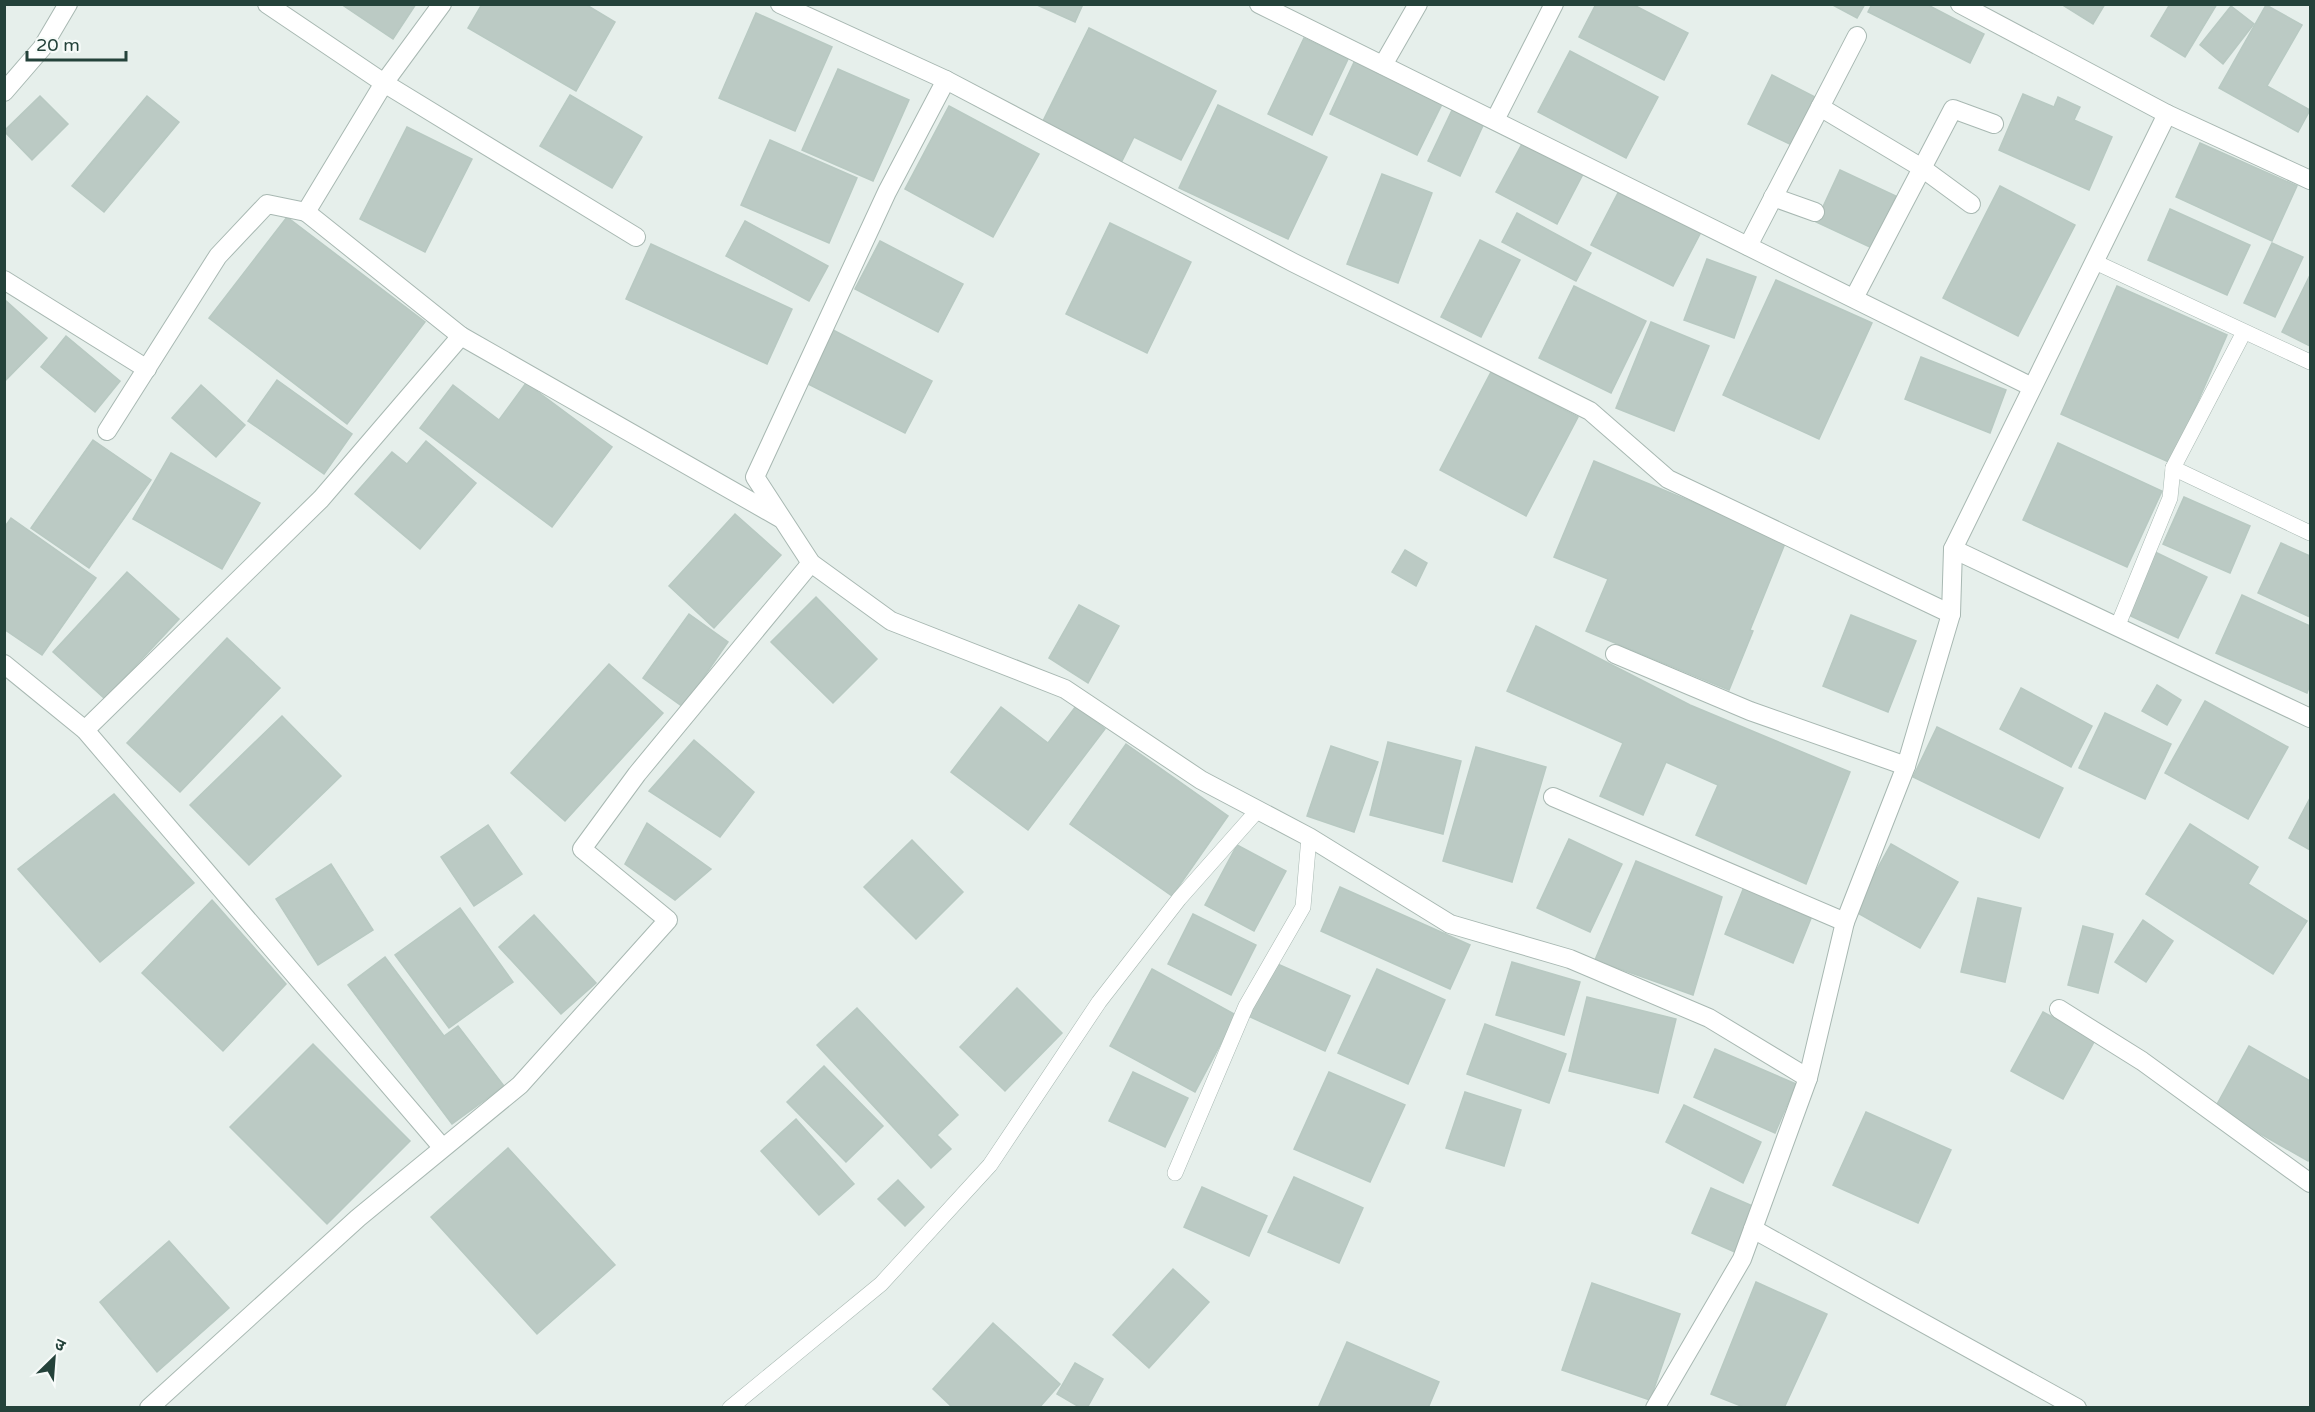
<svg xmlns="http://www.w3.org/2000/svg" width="2315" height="1412" viewBox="0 0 2315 1412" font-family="'Varela Round','Noto Sans Devanagari',sans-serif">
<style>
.building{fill:#bbcac4;stroke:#b8c9c2;stroke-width:1.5}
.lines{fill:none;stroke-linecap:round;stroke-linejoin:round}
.service-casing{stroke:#a8b8b2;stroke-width:16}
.minor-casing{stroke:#a8b8b2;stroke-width:20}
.tertiary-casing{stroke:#a8b8b2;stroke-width:20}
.service{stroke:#fff;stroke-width:15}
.minor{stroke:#fff;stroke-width:18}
.tertiary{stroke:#fff;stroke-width:18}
</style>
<rect width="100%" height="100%" fill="#e6efeb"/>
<g class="building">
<path d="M341 4H416L393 39Z"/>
<path d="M482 4H585L615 22 576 91 468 28Z"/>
<path d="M1035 4H1083L1075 22Z"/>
<path d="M1596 4H1632L1688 33 1664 80 1579 37Z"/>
<path d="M1831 4H1865L1857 18Z"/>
<path d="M1872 4H1926L1984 34 1970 63 1868 12Z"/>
<path d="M2061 4H2105L2093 24Z"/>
<path d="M2170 4H2217L2185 57 2151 36Z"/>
<path d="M2266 5 2302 25 2267 86 2310 110 2298 132 2219 88Z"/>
<path d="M2231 6 2254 24 2223 64 2200 45Z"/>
<path d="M756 13 832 47 795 131 719 98Z"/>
<path d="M1089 28 1216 91 1181 160 1134 137 1122 161 1043 121Z"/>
<path d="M1304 38 1348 59 1312 135 1268 114Z"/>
<path d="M1570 51 1658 97 1626 158 1538 112Z"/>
<path d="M1356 58 1444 100 1417 155 1330 114Z"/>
<path d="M838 69 909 100 873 181 802 150Z"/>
<path d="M1772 75 1819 99 1796 147 1748 124Z"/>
<path d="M2023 94 2054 107 2058 97 2080 107 2074 120 2112 137 2089 190 1999 150Z"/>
<path d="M570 95 642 137 612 188 540 146Z"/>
<path d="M40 96 68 124 32 160 4 131Z"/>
<path d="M147 96 179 122 104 212 72 186Z"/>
<path d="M1218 105 1327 157 1288 239 1179 188Z"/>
<path d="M949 106 1039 154 993 237 905 189Z"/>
<path d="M1454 106 1485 121 1460 176 1428 161Z"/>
<path d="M407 127 472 159 425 252 360 219Z"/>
<path d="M770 140 857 178 829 243 741 205Z"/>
<path d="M1523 142 1583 174 1557 224 1496 192Z"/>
<path d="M2200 143 2297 186 2272 241 2176 197Z"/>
<path d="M1840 170 1896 196 1872 248 1816 222Z"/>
<path d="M1382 174 1432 193 1398 283 1347 264Z"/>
<path d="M2000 186 2075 225 2018 336 1943 298Z"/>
<path d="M1620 189 1702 230 1673 286 1591 245Z"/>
<path d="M2170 209 2250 245 2227 295 2148 260Z"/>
<path d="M1517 213 1591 253 1576 281 1502 242Z"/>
<path d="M287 217 425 322 347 424 209 318Z"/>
<path d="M745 221 828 266 809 301 726 256Z"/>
<path d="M1110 223 1191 262 1147 353 1066 314Z"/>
<path d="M1480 240 1520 260 1481 337 1441 317Z"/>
<path d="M880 241 963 284 938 332 855 289Z"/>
<path d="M2272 243 2303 257 2275 317 2244 303Z"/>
<path d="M651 244 792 309 767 364 626 299Z"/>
<path d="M1707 259 1756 277 1734 338 1684 320Z"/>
<path d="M2310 275V346L2282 332Z"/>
<path d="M1776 280 1872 323 1819 439 1723 395Z"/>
<path d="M1574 286 1646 321 1611 393 1539 358Z"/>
<path d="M2117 286 2227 335 2171 463 2061 414Z"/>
<path d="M4 299 47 338 4 382Z"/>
<path d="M1651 322 1709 346 1674 431 1616 408Z"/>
<path d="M833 330 932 381 905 433 806 383Z"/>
<path d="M66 336 120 381 95 412 41 367Z"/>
<path d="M1921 357 2006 390 1990 433 1905 399Z"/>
<path d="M1491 372 1578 417 1526 516 1440 470Z"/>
<path d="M277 380 352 434 324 474 248 421Z"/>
<path d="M526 383 612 447 552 527 420 428 453 385 499 420Z"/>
<path d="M201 385 245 425 216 457 172 418Z"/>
<path d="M93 440 151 480 89 568 31 528Z"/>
<path d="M426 441 476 483 420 549 355 494 392 452 407 464Z"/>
<path d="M2058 443 2162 491 2127 567 2023 520Z"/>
<path d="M171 453 260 503 222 569 133 519Z"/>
<path d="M1594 461 1786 541 1750 630 1753 631 1729 690 1586 631 1608 579 1554 557Z"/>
<path d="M2184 497 2250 526 2230 573 2163 544Z"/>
<path d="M735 514 781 555 714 628 669 586Z"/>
<path d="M11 518 96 578 42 655 4 629V528Z"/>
<path d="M2281 543 2310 556V617L2258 593Z"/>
<path d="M1405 550 1427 563 1416 586 1392 572Z"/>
<path d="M2153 551 2207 577 2178 638 2124 613Z"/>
<path d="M127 572 179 619 105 699 53 652Z"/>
<path d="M2242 595 2310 626V684L2307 693 2216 653Z"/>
<path d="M816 597 877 659 833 703 771 642Z"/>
<path d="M1079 605 1119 626 1088 683 1049 658Z"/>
<path d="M689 614 728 642 683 707 643 678Z"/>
<path d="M1851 615 1916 641 1888 712 1823 686Z"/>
<path d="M1536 626 1690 705 1850 772 1806 884 1696 835 1718 785 1666 762 1643 815 1600 796 1623 743 1507 691Z"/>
<path d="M227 638 280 688 180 792 127 743Z"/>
<path d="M609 664 663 713 565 821 511 773Z"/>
<path d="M2157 685 2181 700 2167 725 2142 711Z"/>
<path d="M2021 688 2092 726 2071 767 2000 729Z"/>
<path d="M2205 701 2288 747 2248 819 2165 773Z"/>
<path d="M1076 706 1105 729 1028 830 951 772 1001 707 1048 743Z"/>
<path d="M2105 713 2171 744 2145 799 2079 768Z"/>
<path d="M282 716 341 776 249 865 190 805Z"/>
<path d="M1937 727 2063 788 2039 838 1913 777Z"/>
<path d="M694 740 754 792 720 837 649 791Z"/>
<path d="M1388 742 1461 761 1443 834 1370 815Z"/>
<path d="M1126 744 1228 816 1172 896 1070 824Z"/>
<path d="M1331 746 1378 762 1354 832 1307 816Z"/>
<path d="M1476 747 1546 767 1512 882 1443 861Z"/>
<path d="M114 794 194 883 100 962 18 869Z"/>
<path d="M2310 798V850L2289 838Z"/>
<path d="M647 823 711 869 675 900 625 864Z"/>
<path d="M2190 824 2258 867 2248 884 2307 921 2273 974 2146 894Z"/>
<path d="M488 825 522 874 474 906 441 857Z"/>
<path d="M1569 839 1622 864 1590 932 1537 908Z"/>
<path d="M912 840 963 892 916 939 864 887Z"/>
<path d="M1891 844 1958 882 1920 948 1854 911Z"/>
<path d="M1237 845 1286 871 1254 931 1205 905Z"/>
<path d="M1636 861 1722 897 1693 995 1595 960Z"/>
<path d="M331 864 373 930 318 965 276 899Z"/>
<path d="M1746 882 1814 911 1793 963 1725 934Z"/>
<path d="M1340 887 1470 945 1450 989 1321 931Z"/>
<path d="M1978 898 2021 908 2005 982 1961 972Z"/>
<path d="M212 900 286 984 223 1051 142 973Z"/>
<path d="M460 908 513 982 449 1028 395 955Z"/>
<path d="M1193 914 1256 945 1231 995 1168 964Z"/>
<path d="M534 915 596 983 561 1014 499 947Z"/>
<path d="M2143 920 2173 941 2146 982 2115 962Z"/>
<path d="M2083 926 2113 934 2098 993 2068 985Z"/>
<path d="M385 957 444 1036 458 1026 504 1086 452 1124 348 985Z"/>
<path d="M1273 962 1350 996 1325 1051 1248 1016Z"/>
<path d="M1512 962 1580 982 1564 1035 1496 1015Z"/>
<path d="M1152 969 1236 1015 1195 1092 1110 1046Z"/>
<path d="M1377 969 1445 1000 1408 1084 1338 1053Z"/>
<path d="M1017 988 1062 1033 1005 1091 960 1047Z"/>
<path d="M1587 997 1676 1019 1658 1093 1569 1071Z"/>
<path d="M857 1008 958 1115 937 1135 951 1149 931 1168 817 1045Z"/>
<path d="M2043 1012 2095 1040 2063 1099 2011 1071Z"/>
<path d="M1485 1024 1566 1054 1549 1103 1467 1074Z"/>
<path d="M313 1044 410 1141 327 1224 230 1127Z"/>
<path d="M2249 1046 2310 1081V1156L2308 1161 2215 1108Z"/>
<path d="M1715 1049 1796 1084 1775 1133 1694 1097Z"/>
<path d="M824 1066 883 1126 846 1162 787 1102Z"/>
<path d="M1133 1072 1188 1098 1165 1147 1109 1121Z"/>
<path d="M1329 1072 1405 1105 1370 1182 1294 1149Z"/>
<path d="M1465 1092 1521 1110 1504 1166 1446 1148Z"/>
<path d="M1684 1105 1761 1142 1743 1183 1666 1142Z"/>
<path d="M1866 1112 1951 1150 1918 1223 1833 1185Z"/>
<path d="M796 1119 854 1184 819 1215 761 1151Z"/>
<path d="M508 1148 615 1265 537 1334 431 1217Z"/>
<path d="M1294 1177 1363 1208 1339 1263 1268 1232Z"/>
<path d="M898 1180 924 1207 905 1226 878 1199Z"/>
<path d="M1202 1187 1267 1216 1249 1256 1184 1227Z"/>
<path d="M1711 1188 1757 1208 1737 1253 1692 1233Z"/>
<path d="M169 1241 229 1308 157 1372 100 1302Z"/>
<path d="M1173 1269 1209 1302 1149 1368 1113 1335Z"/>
<path d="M1756 1282 1827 1314 1784 1408H1746L1711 1394Z"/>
<path d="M1592 1283 1680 1314 1650 1400 1562 1370Z"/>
<path d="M993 1323 1060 1384 1039 1408H953L933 1389Z"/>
<path d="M1347 1342 1439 1382 1428 1408H1318Z"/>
<path d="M1075 1363 1103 1379 1087 1408H1081L1057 1394Z"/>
</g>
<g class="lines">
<g class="service-casing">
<g id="service">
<path d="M2095 262 2310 362"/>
<path d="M2173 468 2310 533"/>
<path d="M2118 625 2170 498 2173 468 2244 332"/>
<path d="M1175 1173 1246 1006 1303 907 1309 837"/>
<path d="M730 1408 881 1284 990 1165 1099 1002 1179 899 1257 811"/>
</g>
</g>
<g class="minor-casing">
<g id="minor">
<path d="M267 4 384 83 636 237"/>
<path d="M780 4 946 80 1294 263 1590 411 1668 479 1951 614"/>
<path d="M1259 4 2032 387"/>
<path d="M1960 4 2167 114 2310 180"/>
<path d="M1383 65 1418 4"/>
<path d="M946 80 887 192 755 477 811 563 891 621 1065 689 1201 780 1309 837 1450 924 1570 959 1709 1018 1808 1078"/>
<path d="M4 92 42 48 68 4"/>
<path d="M1820 107 1922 168 1971 204"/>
<path d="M1495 120 1554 4"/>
<path d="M1773 197 1815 212"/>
<path d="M1748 246 1857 36"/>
<path d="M4 280 147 369"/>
<path d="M1854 298 1953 109 1994 124"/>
<path d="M461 336 780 518"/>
<path d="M107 431 218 256 267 204 306 212 384 83 442 4"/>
<path d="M1953 549 2310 718"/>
<path d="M1615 654 1750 711 1906 766"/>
<path d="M4 664 85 730 442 1147"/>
<path d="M85 730 321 499 461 336 306 212"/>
<path d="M1553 797 1845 922"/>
<path d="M2059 1009 2142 1061 2310 1183"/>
<path d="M149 1408 358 1218 520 1085 668 920 582 849 637 774 811 563"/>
<path d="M1655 1408 1742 1259 1808 1078 1845 922 1906 766 1951 614 1953 549 2167 114"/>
</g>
</g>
<g class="tertiary-casing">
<path id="tertiary" d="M1753 1229 2077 1408"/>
</g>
<use href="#service" class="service"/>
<use href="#minor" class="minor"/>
<use href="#tertiary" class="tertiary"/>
</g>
<rect width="2315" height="1412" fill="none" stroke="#24423a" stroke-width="12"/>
<g transform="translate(54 1358) rotate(25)" stroke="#f7fbf9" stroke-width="4.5" paint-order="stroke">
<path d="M0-4.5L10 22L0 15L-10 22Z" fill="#24423a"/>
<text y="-9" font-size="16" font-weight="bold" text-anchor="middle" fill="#24423a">उ</text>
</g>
<path d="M27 51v9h99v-9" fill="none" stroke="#24423a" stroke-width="3"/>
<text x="36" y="51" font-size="18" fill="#24423a" stroke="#f7fbf9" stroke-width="4.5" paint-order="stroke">20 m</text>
</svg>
